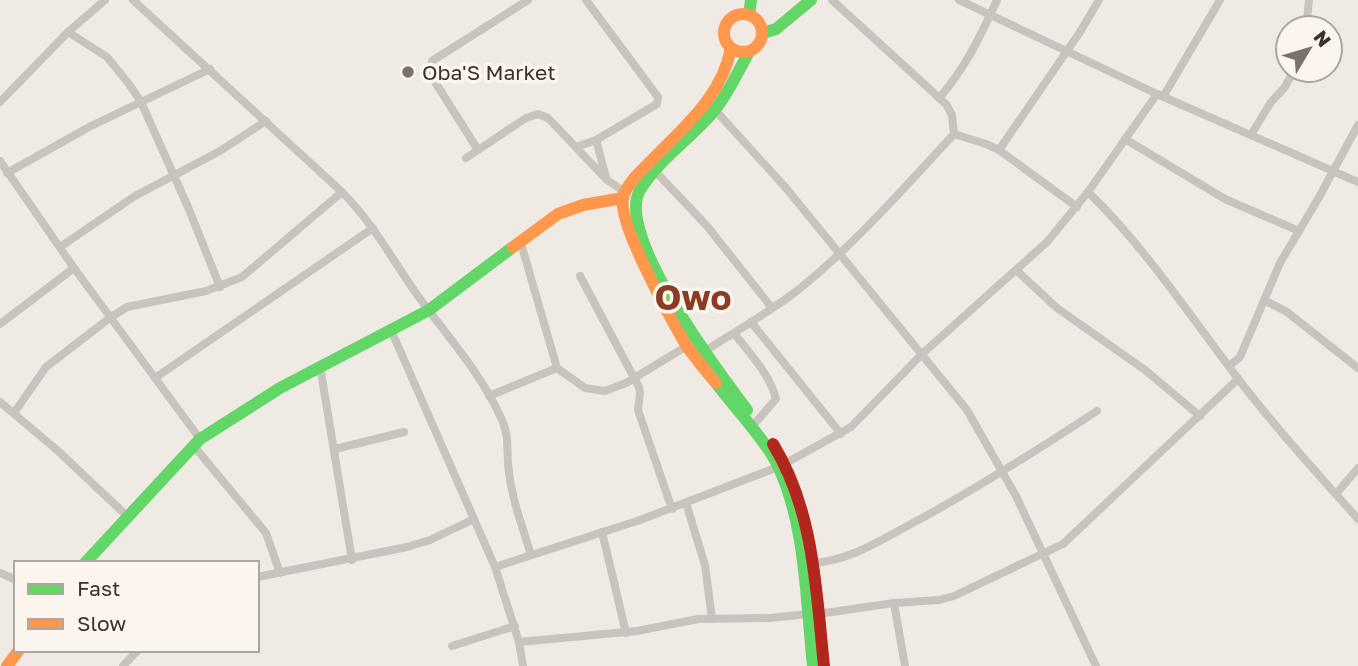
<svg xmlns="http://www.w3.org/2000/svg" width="1358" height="666" viewBox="0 0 1358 666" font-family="'Golos Text',sans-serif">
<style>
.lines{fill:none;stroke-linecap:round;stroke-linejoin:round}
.street{stroke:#c9c3be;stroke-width:8}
.fast{stroke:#63d668;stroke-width:12}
.slow{stroke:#ff974d;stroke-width:12}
.jam{stroke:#b3261e;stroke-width:12}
.poi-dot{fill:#7a716c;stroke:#fbf5ee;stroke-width:2.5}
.labels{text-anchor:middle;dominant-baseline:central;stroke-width:7;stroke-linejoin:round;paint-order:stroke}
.poi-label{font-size:21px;fill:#3b302b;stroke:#fbf5ee;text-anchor:start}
.town-label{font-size:35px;font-weight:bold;fill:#8b3a23;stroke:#fbf5ee}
</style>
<rect width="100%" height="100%" fill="#f0eae5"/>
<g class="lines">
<g class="street">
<path d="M133 0 342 192C373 223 393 261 418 296 447 336 482 374 502 420 510 438 506 454 509 472 512 500 523 528 531 555"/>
<path d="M959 0 1157 94 1358 182"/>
<path d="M1306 28 1309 0"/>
<path d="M68 32 107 57 129 84 141 102 188 207 220 287"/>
<path d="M1163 97 1220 0"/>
<path d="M939 98C965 69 981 35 997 0"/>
<path d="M0 102 68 32 105 0"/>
<path d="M715 110 786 188 967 410 1016 496 1096 666"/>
<path d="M954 134 986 144 999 150 1077 207"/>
<path d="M1251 135 1271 102 1285 87 1294 70"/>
<path d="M1125 139 1225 199 1299 231"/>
<path d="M596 140 606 177"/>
<path d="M576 147 596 140 657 104 658 97 586 0"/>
<path d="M478 150 430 74 432 61 528 0"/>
<path d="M999 150 1080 32 1099 0"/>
<path d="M466 158 526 118 538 114 548 118 607 180 625 192"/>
<path d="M0 161 74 268 200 439"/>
<path d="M655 171 707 226 772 308"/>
<path d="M7 173 91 126 210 69"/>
<path d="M1088 192C1145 247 1188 313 1236 376 1274 426 1316 472 1358 519"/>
<path d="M520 240 557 368 585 388 605 391 626 383 687 346"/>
<path d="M60 247 135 196 220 151 266 121"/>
<path d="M1016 270 1057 308 1145 370 1200 416"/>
<path d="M580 276 639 387 640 394 638 410 672 509"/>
<path d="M1264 300 1287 312 1358 368"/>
<path d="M751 322 841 434"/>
<path d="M0 324 74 268"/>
<path d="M391 330 495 567 519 642 523 666"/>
<path d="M734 333C749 353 770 374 776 399L756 422"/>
<path d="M703 352C735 332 768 313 798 290 855 244 904 188 954 134L952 115 946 104 832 0"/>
<path d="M320 366 352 560"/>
<path d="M1229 366 1240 357 1280 263 1318 199 1358 125"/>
<path d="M155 378 373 228"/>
<path d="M489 396 557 368"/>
<path d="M0 402 57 450 127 516"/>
<path d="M14 413 46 367 111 317 127 307 206 291 242 277 342 192"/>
<path d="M193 445 266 533 280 573"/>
<path d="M335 449 404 432"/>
<path d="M786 463 851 427 922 354 1047 242 1088 192 1157 94"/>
<path d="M1336 494 1358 468"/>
<path d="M686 503 705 565 712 619"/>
<path d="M602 532 626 633"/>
<path d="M812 563C849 561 879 541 911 524 975 490 1036 451 1097 411"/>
<path d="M495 567 640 520 778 467"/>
<path d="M0 573 16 580"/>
<path d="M257 577 407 547 430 540 474 519"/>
<path d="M894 603 905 666"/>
<path d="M818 614 894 603 939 600 954 596 1063 544 1238 379"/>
<path d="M519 642 637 631 698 619 770 618 807 614"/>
<path d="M452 646 515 626"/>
<path d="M123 666 138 650"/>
</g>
<g class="fast">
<path d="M749 15 751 0"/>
<path d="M763 33 776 29 811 0"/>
<path d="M716 383C734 407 761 435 775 460 806 519 806 601 813 666"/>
<path d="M747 410C719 373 614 234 640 190 658 160 691 138 713 112 728 95 738 71 749 52"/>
<path d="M85 563 200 439 280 388 429 310 513 247"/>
</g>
<g class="slow">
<circle cx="743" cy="33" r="19"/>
<path d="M513 247 558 214 583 205 623 198"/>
<path d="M716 383C706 371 695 358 686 345 672 321 617 222 623 198 626 184 642 170 652 160 685 126 722 96 731 48"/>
<path d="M7 666 19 650"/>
</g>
<path class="jam" d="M773 444C814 511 816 589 824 666"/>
</g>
<circle class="poi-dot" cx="408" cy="72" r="7"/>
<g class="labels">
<g class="poi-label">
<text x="422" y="72">Oba'S Market</text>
</g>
<g class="town-label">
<text x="693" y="297">Owo</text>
</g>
</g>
<rect x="14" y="561" width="245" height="91" fill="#fbf5ee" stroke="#aea6a0" stroke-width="2"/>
<rect x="28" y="584" width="35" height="10" fill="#63d668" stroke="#aea6a0" stroke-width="2"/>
<text x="77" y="596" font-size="21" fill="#3b302b">Fast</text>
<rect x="28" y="619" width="35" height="10" fill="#ff974d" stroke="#aea6a0" stroke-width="2"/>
<text x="77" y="631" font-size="21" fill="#3b302b">Slow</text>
<g transform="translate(1309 49) rotate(52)"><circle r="33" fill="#fbf5ee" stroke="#aea6a0" stroke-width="2"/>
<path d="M0-5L12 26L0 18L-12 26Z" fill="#7a716c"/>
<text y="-10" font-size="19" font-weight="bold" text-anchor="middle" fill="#3b302b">N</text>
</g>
</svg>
